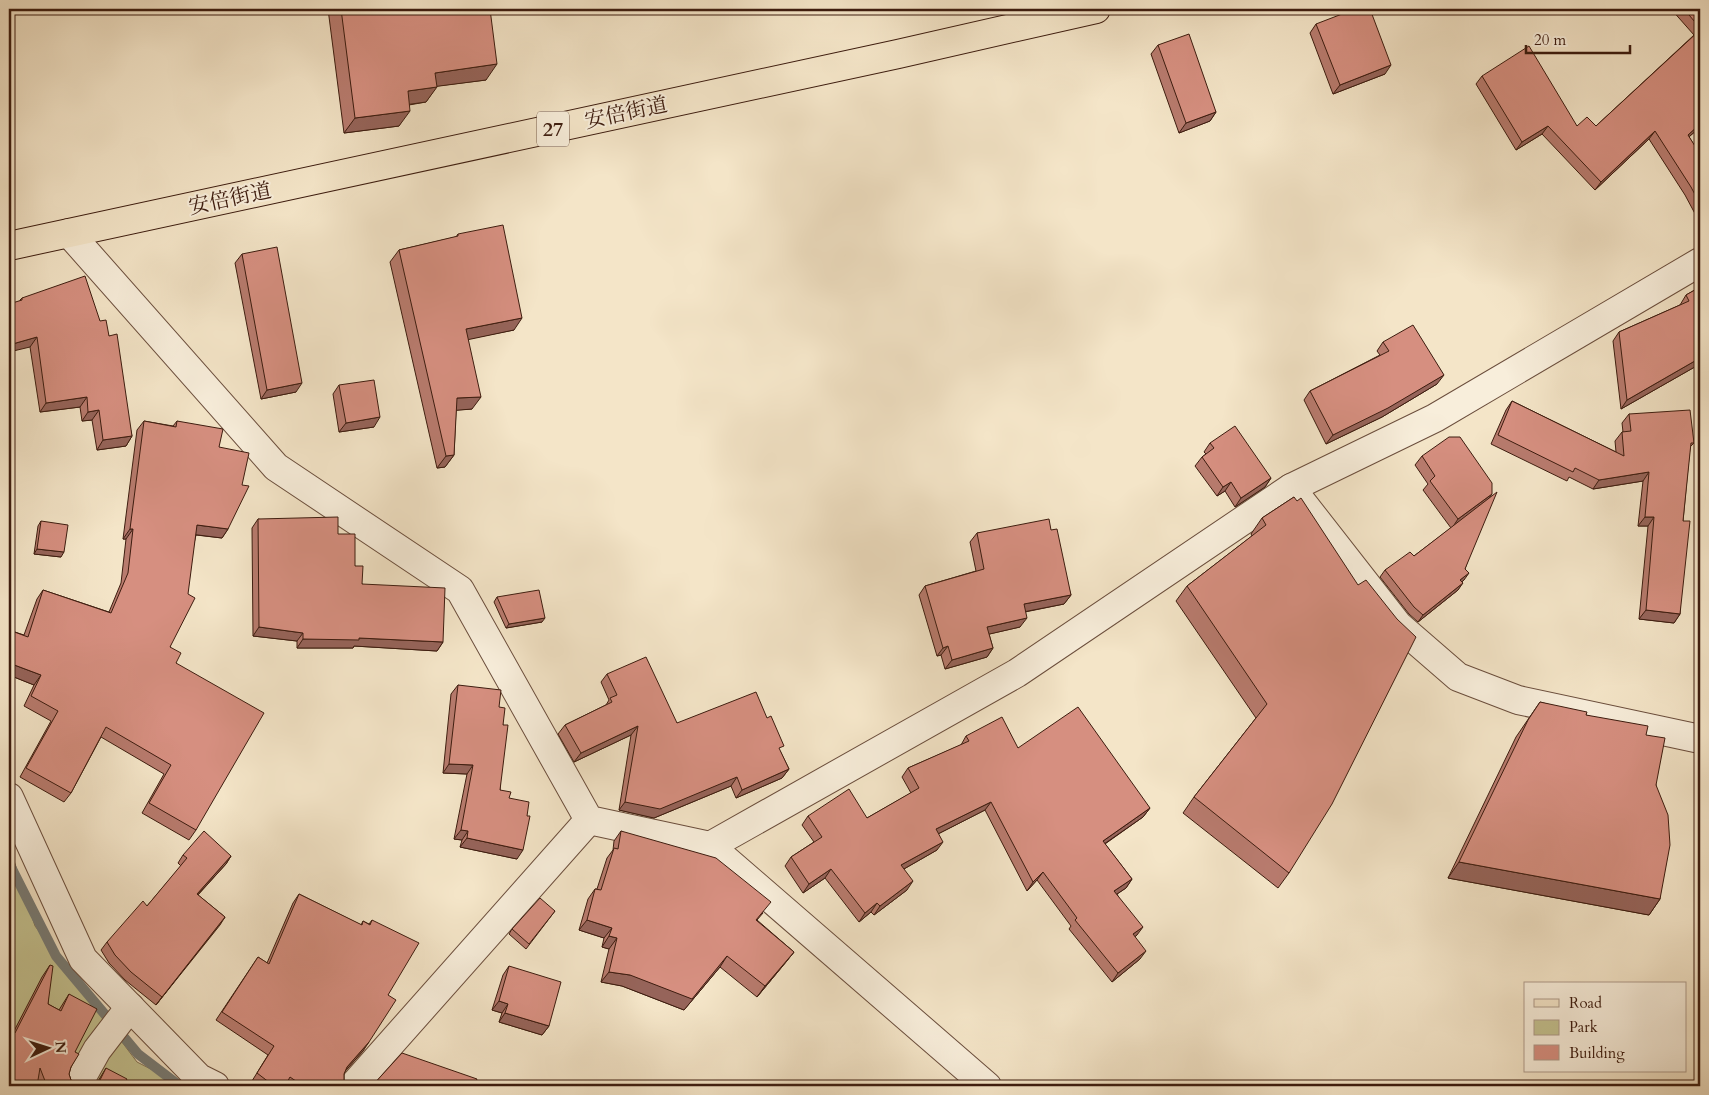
<svg xmlns="http://www.w3.org/2000/svg" width="1709" height="1095" viewBox="0 0 1709 1095" font-family="Cardo,'Noto Serif JP',serif">
<style>
.green{fill:#c4c290;stroke:#806f50}
.lines{fill:none;stroke-linecap:round;stroke-linejoin:round}
.stream{stroke:#787d78;stroke-width:10}
.minor-casing{stroke:#6b4e3d;stroke-width:30}
.major-casing{stroke:#3d1c0f;stroke-width:30}
.minor{stroke:#f8eedb;stroke-width:28}
.major{stroke:#f4e5c8;stroke-width:28}
.wall{fill:#b87b6e;stroke:#3d1c0f}
.shaded-wall{fill:#96645a;stroke:#3d1c0f}
.building{fill:#d68f80;stroke:#3d1c0f}
.labels{text-anchor:middle;dominant-baseline:central;stroke-width:4;stroke-linejoin:round;paint-order:stroke}
.shield{fill:#f8eedb;stroke:#755b4c;stroke-width:1}
.shield-label{font-size:20px;font-weight:bold;fill:#3d1c0f}
.street-label{font-size:21px;fill:#3d1c0f;stroke:#f8eedb}
</style>
<rect width="100%" height="100%" fill="#f4e5c8"/>
<filter id="stains"><feTurbulence type="fractalNoise" baseFrequency=".004" numOctaves="4"/><feColorMatrix values="0 0 0 0 .2 0 0 0 0 .09 0 0 0 0 .02 0 0 0 .5 -.17"/></filter>
<radialGradient id="worn" r=".72"><stop offset=".6" stop-color="#630" stop-opacity="0"/><stop offset="1" stop-color="#630" stop-opacity=".3"/></radialGradient>
<path class="green" d="M9 845 35 926 137 1062 184 1086H9Z"/>
<g class="lines">
<path class="stream" d="M9 863 56 956 138 1054 180 1086"/>
<g class="minor-casing">
<g id="minor">
<path d="M69 233 276 467 460 590 589 820 710 846 987 1086"/>
<path d="M1291 488 1398 625 1458 677 1518 700 1700 739"/>
<path d="M9 797 83 959 199 1078 215 1086"/>
<path d="M710 846 1017 673 1291 488 1435 418 1700 262"/>
<path d="M77 1086 97 1050 130 1007"/>
<path d="M353 1086 589 820"/>
</g>
</g>
<g class="major-casing">
<path id="major" d="M9 246 898 54 1096 9"/>
</g>
<use href="#minor" class="minor"/>
<use href="#major" class="major"/>
</g>
<g class="wall">
<path d="M328 9H490L486 80 437 86 426 102 409 105 399 126 344 133Z"/>
<path d="M1671 9H1700V127L1689 137 1700 154V223L1685 195 1649 139 1595 190 1542 134 1516 150 1476 84 1482 76 1577 126H1596L1694 35Z"/>
<path d="M1316 24 1385 74 1333 94 1310 33Z"/>
<path d="M1158 45 1216 112 1210 121 1179 133 1151 54Z"/>
<path d="M458 234 514 330 468 339 472 409 456 410 454 455 445 467 437 468 390 262 399 250 456 237Z"/>
<path d="M242 254 296 392 261 399 235 263Z"/>
<path d="M1700 287V364L1621 409 1613 341 1619 332 1680 305 1686 295Z"/>
<path d="M22 298 100 321 109 336 132 436 126 446 97 450 92 420 82 421 80 407 40 412 30 347 20 300Z"/>
<path d="M1383 342 1437 384 1382 417 1326 444 1304 400 1310 391 1380 355 1377 351Z"/>
<path d="M339 385 374 427 339 432 333 394Z"/>
<path d="M1512 401 1616 452 1615 441 1622 432H1623L1622 423 1629 414 1694 443 1690 447 1683 521 1680 614 1674 623 1639 619 1648 526H1638L1643 481 1593 489 1569 477 1567 481 1491 444 1506 410Z"/>
<path d="M144 421 173 426 177 421 219 447 228 529 222 538 196 535 170 647 176 663 196 830 189 840 142 813 164 774 101 737 71 793 64 802 20 777 51 721 24 706 34 685 9 675V630L24 635 37 599 43 590 109 612 121 583 126 539H123L137 430Z"/>
<path d="M1210 443 1271 478 1265 487 1235 507 1225 491 1217 496 1195 466 1202 457 1206 454 1204 452Z"/>
<path d="M1422 456 1489 498 1465 569 1464 580 1462 582 1458 590 1418 622 1409 614 1380 577 1385 570 1414 556 1451 528 1423 490 1428 484 1415 465Z"/>
<path d="M1294 497 1289 873 1278 888 1183 813 1194 797 1256 718 1176 601 1187 586 1252 536 1251 534 1262 518Z"/>
<path d="M258 519 338 534 355 566 362 584 443 642 437 651 354 646 353 648H297V641L253 636 252 528Z"/>
<path d="M41 521 61 557 34 554 38 526Z"/>
<path d="M1051 530 1071 595 1064 604 1025 612 1020 627 989 634 993 648 987 657 945 669 941 655 937 656 919 595 925 586 976 571 970 542 977 533Z"/>
<path d="M497 597 542 622 506 628 494 602Z"/>
<path d="M607 674 677 723 780 751 789 769 782 778 736 798 731 786 654 818 619 810 631 735 574 762 558 734 565 725 606 705 609 700 601 682Z"/>
<path d="M458 685 499 707 503 725 500 790 509 798 517 859 460 847 462 840 454 839 467 774 443 773 451 694Z"/>
<path d="M1540 702 1586 715 1646 735 1656 785 1660 899 1649 915 1448 878 1516 737Z"/>
<path d="M966 736 1018 748 1150 808 1143 817 1105 844 1132 879 1126 888 1117 894 1137 935 1135 937 1140 959 1112 982 1069 929 1071 926 1037 880 1027 891 985 810 938 834 937 850 904 869 907 890 874 915 871 912 859 922 825 878 803 893 785 866 791 857 814 842 802 825 808 816 867 818 911 793 902 777 908 768 961 745Z"/>
<path d="M621 831 763 913 757 920 794 952 786 962 757 997 720 967 684 1010 622 986 601 982 609 949 602 947 604 938 579 930 588 899 595 889H597L607 858 613 850 614 841Z"/>
<path d="M183 855 231 856 226 864 198 895 225 917 156 1005 125 980 109 963 101 950 107 942 147 906 181 866 178 863Z"/>
<path d="M299 894 361 925 363 921 369 924 372 920 388 995 363 1051 345 1071 344 1074V1082L347 1086H258L252 1081 268 1055 216 1020 258 957 267 963 293 903Z"/>
<path d="M555 911 526 949 509 934 512 929Z"/>
<path d="M50 965 48 1004 59 1010 69 994 75 1052 69 1074 72 1083 75 1086H9L13 1033 42 977Z"/>
<path d="M509 966 549 1026 542 1035 499 1022 502 1013 492 1010 503 975Z"/>
<path d="M106 1068 123 1086H95Z"/>
</g>
<g class="shaded-wall">
<path d="M497 64 486 80 424 88 435 73Z"/>
<path d="M1391 65 1385 74 1333 94 1340 85Z"/>
<path d="M437 87 426 102 397 106 408 91Z"/>
<path d="M410 111 399 126 344 133 355 118Z"/>
<path d="M1216 112 1210 121 1179 133 1186 123Z"/>
<path d="M1700 124V127L1682 143 1688 135Z"/>
<path d="M1548 126 1542 134 1516 150 1522 142Z"/>
<path d="M1655 131 1649 139 1595 190 1601 182Z"/>
<path d="M522 318 514 330 457 342 466 329Z"/>
<path d="M37 337 30 347 9 352V345Z"/>
<path d="M1700 358V364L1621 409 1627 400Z"/>
<path d="M1444 375 1437 384 1382 417 1326 444 1333 435Z"/>
<path d="M302 383 296 392 261 399 267 390Z"/>
<path d="M87 397 80 407 40 412 46 403Z"/>
<path d="M481 397 472 409 448 411 457 398Z"/>
<path d="M99 410 92 420 82 421 88 412Z"/>
<path d="M380 417 374 427 339 432 346 423Z"/>
<path d="M132 436 126 446 97 450 103 440Z"/>
<path d="M454 455 445 467 437 468 446 456Z"/>
<path d="M1649 472 1643 481 1593 489 1599 480Z"/>
<path d="M1271 478 1265 487 1235 507 1241 498Z"/>
<path d="M1231 482 1225 491 1217 496 1223 487Z"/>
<path d="M1492 494 1486 503 1452 528 1458 519Z"/>
<path d="M1645 517H1654L1648 526H1638Z"/>
<path d="M197 525 228 529 222 538 190 534Z"/>
<path d="M130 529H133L126 539H123Z"/>
<path d="M37 549 64 552 61 557 34 554Z"/>
<path d="M1469 573 1464 580 1456 587 1460 580Z"/>
<path d="M1463 583 1458 590 1418 622 1423 615Z"/>
<path d="M1071 595 1064 604 1018 613 1024 604Z"/>
<path d="M1646 610 1680 614 1674 623 1639 619Z"/>
<path d="M545 618 542 622 506 628 509 624Z"/>
<path d="M1027 618 1020 627 981 636 987 627Z"/>
<path d="M259 627 303 633 297 641 253 636Z"/>
<path d="M359 638 443 642 437 651 354 646 353 648H297L303 639Z"/>
<path d="M948 646 941 655 937 656 943 648Z"/>
<path d="M993 648 987 657 945 669 952 660Z"/>
<path d="M9 663 41 675 34 685 9 675Z"/>
<path d="M638 726 631 735 574 762 581 753Z"/>
<path d="M449 764 473 765 467 774 443 773Z"/>
<path d="M789 769 782 778 736 798 742 790Z"/>
<path d="M737 777 731 786 654 818 619 810 625 802Z"/>
<path d="M991 802 985 810 930 838 936 829Z"/>
<path d="M1150 808 1143 817 1097 849 1103 841Z"/>
<path d="M461 830 468 831 462 840 454 839Z"/>
<path d="M467 838 523 850 517 859 460 847Z"/>
<path d="M943 842 937 850 895 874 901 865Z"/>
<path d="M231 856 226 864 191 902 197 894Z"/>
<path d="M1459 862 1660 899 1649 915 1448 878Z"/>
<path d="M831 869 825 878 803 893 809 884Z"/>
<path d="M1043 872 1037 880 1027 891 1033 882Z"/>
<path d="M1132 879 1126 888 1108 900 1114 891Z"/>
<path d="M913 881 907 890 874 915 880 906Z"/>
<path d="M877 903 871 912 859 922 865 913Z"/>
<path d="M225 917 220 925 156 1005 162 997Z"/>
<path d="M587 920 612 928 604 938 579 930Z"/>
<path d="M1143 927 1137 935 1127 943 1133 934Z"/>
<path d="M609 936 617 938 609 949 602 947Z"/>
<path d="M1146 951 1140 959 1112 982 1118 973Z"/>
<path d="M794 952 786 962 757 997 765 986Z"/>
<path d="M727 956 720 967 684 1010 622 986 601 982 609 972 630 975Z"/>
<path d="M499 1001 508 1004 502 1013 492 1010Z"/>
<path d="M505 1013 549 1026 542 1035 499 1022Z"/>
<path d="M369 1042 363 1051 341 1076 347 1067Z"/>
</g>
<g class="building">
<path d="M341 9H490L497 64 435 73 437 87 408 91 410 111 355 118Z"/>
<path d="M1355 9H1370L1391 65 1340 85 1316 24Z"/>
<path d="M1684 9H1700V28Z"/>
<path d="M1700 30V124L1688 135 1700 154V204L1691 187 1655 131 1601 182 1548 126 1522 142 1482 76 1529 46 1577 126 1587 117 1596 126Z"/>
<path d="M1189 34 1216 112 1186 123 1158 45Z"/>
<path d="M503 225 522 318 466 329 481 397 457 398 454 455 446 456 399 250 458 236V234Z"/>
<path d="M277 247 302 383 267 390 242 254Z"/>
<path d="M85 276 100 321 106 320 109 336 117 334 132 436 103 440 99 410 88 412 87 397 46 403 37 337 9 345V304L22 300V298Z"/>
<path d="M1700 287V358L1627 400 1619 332 1689 301 1686 295Z"/>
<path d="M1413 325 1444 375 1388 408 1333 435 1310 391 1389 351 1383 342Z"/>
<path d="M374 380 380 417 346 423 339 385Z"/>
<path d="M1512 401 1624 456 1622 432 1631 431 1629 414 1690 410 1694 443H1691L1683 521H1690L1680 614 1646 610 1654 517H1645L1649 472 1599 480 1575 468 1573 472 1498 435Z"/>
<path d="M144 421 176 427 177 421 223 429 219 447 249 453 242 485 249 486 228 529 197 525 188 594 195 598 170 647 181 653 176 663 264 713 196 830 149 803 171 765 106 727 71 793 26 768 58 711 31 696 41 675 9 663V630L28 637 43 590 111 613 128 573 133 529H130Z"/>
<path d="M1235 426 1271 478 1241 498 1231 482 1223 487 1202 457 1214 448 1210 443Z"/>
<path d="M1449 437H1460L1492 483V494L1458 519 1430 481 1435 476 1422 456Z"/>
<path d="M1497 492 1465 569 1469 573 1460 580 1463 583 1423 615 1414 607 1385 570 1410 552 1414 556Z"/>
<path d="M1294 497 1297 501 1301 498 1358 585 1366 580 1397 619 1416 637 1332 804 1289 873 1194 797 1267 704 1187 586 1266 525 1262 518Z"/>
<path d="M338 517V534H355V566H363L362 584 445 588 443 642 359 638V640L303 639V633L259 627 258 519Z"/>
<path d="M1049 519 1051 530 1057 529 1071 595 1024 604 1027 618 987 627 993 648 952 660 948 646 943 648 925 586 984 569 977 533Z"/>
<path d="M41 521 68 525 64 552 37 549Z"/>
<path d="M539 590 545 618 509 624 497 597Z"/>
<path d="M646 657 677 723 756 692 767 718 771 716 784 746 779 748 789 769 742 790 737 777 660 809 625 802 638 726 581 753 565 725 612 702 610 698 617 695 607 674Z"/>
<path d="M458 685 501 690 499 707 505 708 503 725H508L500 790 511 792 509 798 529 802 527 816H530L523 850 467 838 468 831 461 830 473 765 449 764Z"/>
<path d="M1540 702 1587 712 1586 715 1648 726 1646 735 1665 738 1656 785 1668 815 1670 845 1660 899 1459 862 1528 720Z"/>
<path d="M1078 707 1150 808 1103 841 1132 879 1114 891 1143 927 1133 934 1146 951 1118 973 1075 920 1077 918 1043 872 1033 882 991 802 936 829 943 842 901 865 913 881 880 906 877 903 865 913 831 869 809 884 791 857 822 837 808 816 849 789 867 818 919 788 908 768 969 741 966 736 1002 717 1018 748Z"/>
<path d="M204 831 231 856 197 894 225 917 162 997 131 972 115 955 107 942 143 901 147 906 187 858 183 855Z"/>
<path d="M621 831 716 858 771 902 756 920 794 952 765 986 727 956 692 999 630 975 609 972 617 938 609 936 612 928 587 920 595 889 601 890 614 848 618 849Z"/>
<path d="M299 894 362 925 363 921 370 925 372 920 419 943 388 995 396 1000 369 1042 347 1067 344 1074V1082L347 1086H327L320 1081 316 1086H303L290 1077 285 1086H274L257 1073 274 1046 222 1012 258 957 269 964Z"/>
<path d="M540 898 555 911 529 944 512 929Z"/>
<path d="M50 965 53 966 48 1004 61 1011 69 994 97 1009 75 1052 79 1054 71 1067 69 1074 72 1083 75 1086H47L40 1068 37 1086H9V1030L15 1033Z"/>
<path d="M509 966 561 982 549 1026 505 1013 508 1004 499 1001Z"/>
<path d="M402 1053 477 1079 474 1086H372Z"/>
<path d="M106 1068 127 1079 123 1086H95L99 1082Z"/>
</g>
<g class="labels">
<rect class="shield" x="537" y="111.5" width="32" height="35" rx="4"/>
<g class="shield-label">
<text x="553" y="129">27</text>
</g>
<g class="street-label">
<text transform="translate(626 113) rotate(-12)">安倍街道</text>
<text transform="translate(230 199) rotate(-12)">安倍街道</text>
</g>
</g>
<rect width="1709" height="1095" fill="none" stroke="#f4e5c8" stroke-width="30"/>
<rect x="10" y="10" width="1689" height="1075" fill="none" stroke="#3d1c0f" stroke-width="2.5"/>
<rect x="15" y="15" width="1679" height="1065" fill="none" stroke="#3d1c0f"/>
<rect x="1524" y="982" width="162" height="90" fill="#f8eedb" stroke="#ad9a89"/>
<rect x="1534" y="999" width="25" height="8" fill="#f4e5c8" stroke="#ad9a89"/>
<text x="1569" y="1008" font-size="15" fill="#3d1c0f">Road</text>
<rect x="1534" y="1020" width="25" height="15" fill="#c4c290" stroke="#ad9a89"/>
<text x="1569" y="1032" font-size="15" fill="#3d1c0f">Park</text>
<rect x="1534" y="1045" width="25" height="15" fill="#d68f80" stroke="#ad9a89"/>
<text x="1569" y="1058" font-size="15" fill="#3d1c0f">Building</text>
<g transform="translate(48 1048) rotate(86)" stroke="#f8eedb" stroke-width="4" paint-order="stroke">
<path d="M0-4L9 19L0 12L-9 19Z" fill="#3d1c0f"/>
<text y="-8" font-size="14" font-weight="bold" text-anchor="middle" fill="#3d1c0f">N</text>
</g>
<path d="M1526 45v8h104v-8" fill="none" stroke="#3d1c0f" stroke-width="2.5"/>
<text x="1534" y="45" font-size="15" fill="#3d1c0f" stroke="#f8eedb" stroke-width="4" paint-order="stroke">20 m</text>
<rect width="100%" height="100%" filter="url(#stains)"/>
<rect width="100%" height="100%" fill="url(#worn)"/>
</svg>
